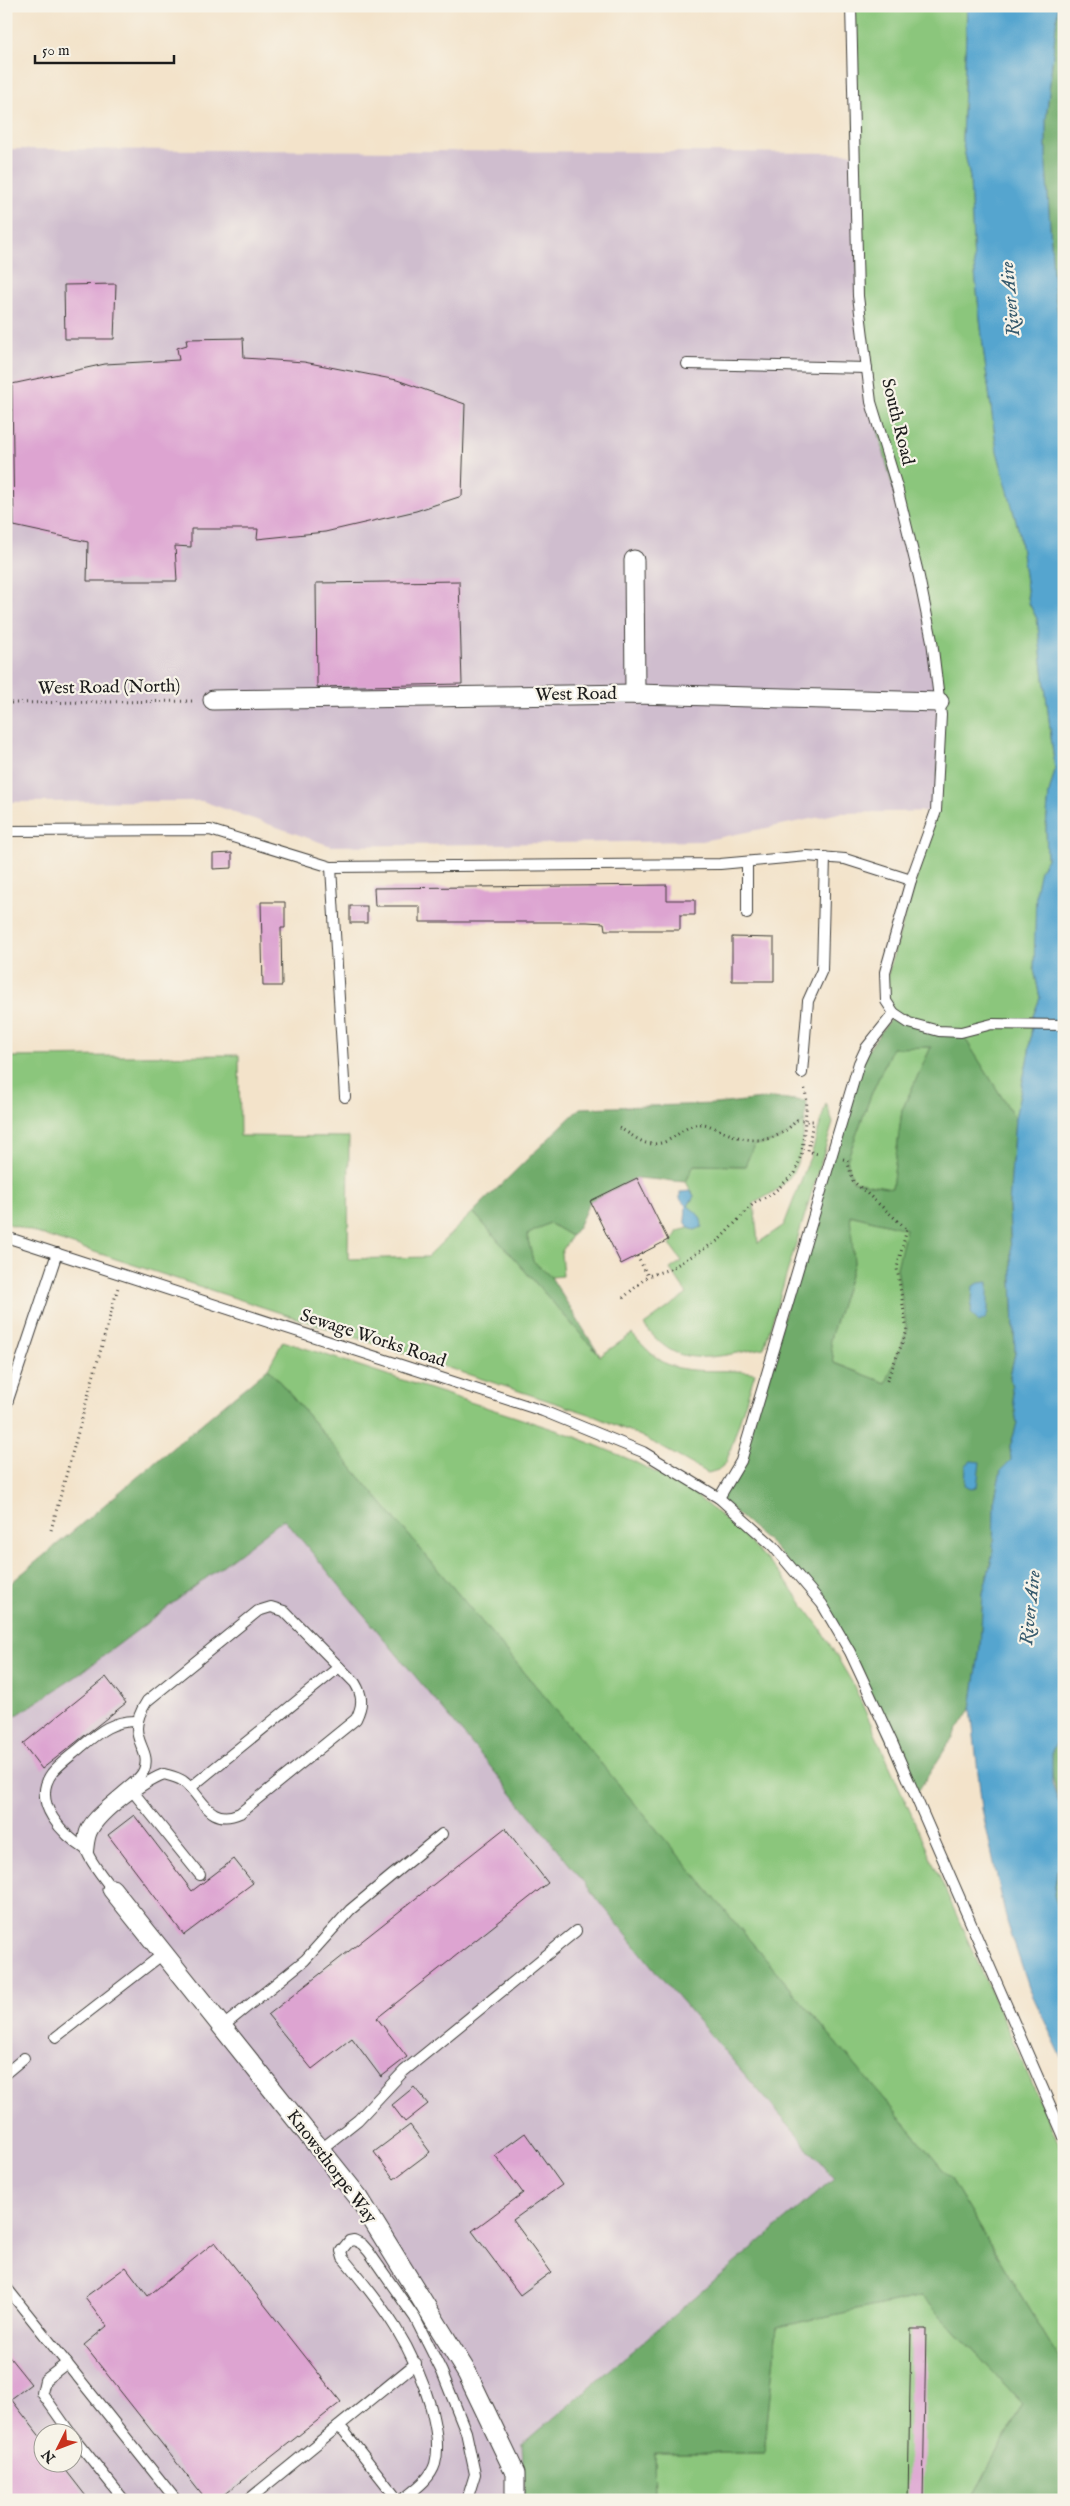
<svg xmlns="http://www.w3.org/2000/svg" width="1070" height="2506" viewBox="0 0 1070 2506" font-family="'IM FELL English',serif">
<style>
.industrial{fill:#cfbdce;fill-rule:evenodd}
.green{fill:#8bc67b;stroke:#54714c}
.forest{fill:#70ab6b;stroke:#466444;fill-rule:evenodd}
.water{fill:#55a5cf;stroke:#386076}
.building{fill:#dda4d1}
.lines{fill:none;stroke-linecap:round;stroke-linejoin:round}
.service-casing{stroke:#3c3a36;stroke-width:12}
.minor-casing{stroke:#3c3a36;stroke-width:21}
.path{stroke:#3c3a36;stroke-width:3;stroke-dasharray:1 4;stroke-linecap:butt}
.service{stroke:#fff;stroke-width:10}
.minor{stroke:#fff;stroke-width:19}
.labels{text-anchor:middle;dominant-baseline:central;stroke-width:4.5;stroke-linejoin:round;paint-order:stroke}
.street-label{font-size:18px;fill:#1c1c1c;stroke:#f7f3e8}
.water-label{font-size:19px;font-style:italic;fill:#365a6d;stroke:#f7f3e8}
</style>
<rect width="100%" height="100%" fill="#f7f3e8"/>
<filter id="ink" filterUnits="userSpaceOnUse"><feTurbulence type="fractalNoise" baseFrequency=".02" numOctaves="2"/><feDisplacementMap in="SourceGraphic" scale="10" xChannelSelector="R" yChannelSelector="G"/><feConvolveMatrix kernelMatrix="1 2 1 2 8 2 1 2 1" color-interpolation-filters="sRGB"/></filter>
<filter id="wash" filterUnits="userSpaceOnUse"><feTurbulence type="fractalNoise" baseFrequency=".0096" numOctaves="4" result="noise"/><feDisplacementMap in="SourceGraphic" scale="20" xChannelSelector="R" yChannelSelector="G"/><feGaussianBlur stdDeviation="1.12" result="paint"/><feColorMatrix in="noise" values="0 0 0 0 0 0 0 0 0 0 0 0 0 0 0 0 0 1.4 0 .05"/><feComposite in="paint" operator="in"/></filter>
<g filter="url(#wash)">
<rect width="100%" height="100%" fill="#f3e3ca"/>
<g class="industrial">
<path d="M6 149 871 153 950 728 936 811 840 813 702 841 331 846 202 801 6 802Z"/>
<path d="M284 1518 485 1760 658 1974 835 2178 522 2445 525 2500H6V1722L77 1676ZM42 2434H72V2464H42Z"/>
</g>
<g class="green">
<path d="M851 6H967L962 140 970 178 974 264 984 355 997 451 1019 532 1029 603 1037 619 1055 770 1049 793 1046 827 1047 859 1040 870 1034 969 1040 998 1033 1016 1029 1052 1015 1118 961 1032 939 1031 894 1013 884 987 936 811 941 715 932 641 871 402 858 296Z"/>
<path d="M931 1047 902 1110 892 1189 853 1181 847 1160 871 1095 892 1048Z"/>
<path d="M239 1055 240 1136 349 1137 348 1259 427 1257 473 1212 600 1356 632 1334C641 1343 649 1353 660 1360 684 1377 726 1367 755 1373L726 1463 718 1470 708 1473 643 1437 589 1414 6 1223V1057Z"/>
<path d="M826 1103 833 1123 764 1348C737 1352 698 1365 672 1351 661 1345 652 1335 644 1325L687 1294 670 1269 682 1261 670 1245 678 1231 689 1228 695 1230 688 1206 694 1196 686 1182 694 1165 745 1166 754 1145C777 1143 788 1135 805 1121 800 1165 797 1182 754 1203L758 1243 784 1225 812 1152Z"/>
<path d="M849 1215 907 1229 897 1268 907 1331 886 1383 834 1363 830 1339 854 1263Z"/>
<path d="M549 1223 571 1236 561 1253 563 1276 551 1277 533 1261 527 1235Z"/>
<path d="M283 1341 571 1435 631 1460 688 1489 738 1530 782 1576 820 1628 853 1684 1064 2155V2367L951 2179 268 1368Z"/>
<path d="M922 2296 1023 2404 971 2500H655L654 2453H764L777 2327Z"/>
</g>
<g class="forest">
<path d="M1058 6H1064V351L1054 289 1046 165V120Z"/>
<path d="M894 1013 909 1023 961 1032 1015 1118 1009 1206 1015 1353 1010 1376 1017 1424 1010 1447 1011 1460 1001 1470 994 1502 993 1554 983 1593 980 1647 971 1709 915 1796 822 1604 773 1546 719 1498 741 1461 859 1063ZM931 1047 902 1110 892 1188 853 1181 847 1160 871 1095 892 1048ZM850 1215 906 1229 897 1268 907 1331 886 1383 834 1363 830 1339 854 1263Z"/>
<path d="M772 1098 807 1101 805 1121C787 1136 779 1142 754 1145L745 1166 694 1165 686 1182 637 1178 590 1201 578 1227 571 1236 549 1223 527 1235 533 1261 551 1277 600 1356 473 1212 580 1108 716 1104Z"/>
<path d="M268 1368 951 2179 1064 2367V2500H971L1023 2404 922 2296 777 2327 764 2453H654L655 2500H525L522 2445 834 2178 658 1974 485 1760 284 1519 77 1676 6 1722V1587Z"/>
<path d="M1064 1600V1666L1061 1614Z"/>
<path d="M1064 1720V1817C1059 1794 1048 1778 1052 1753 1054 1741 1062 1731 1064 1720Z"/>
<path d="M1064 1829V1925L1054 1895Z"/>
</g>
<g class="water">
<path d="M967 6H1058L1046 120V165L1054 289 1064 351V1600L1061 1614 1064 1720 1062 1732 1052 1751V1783L1064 1817V1870H1057L1054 1895 1064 1925V2062L1029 1988 1007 1922 982 1809 971 1709 980 1647 983 1593 993 1554 994 1502 1001 1470 1011 1460 1010 1447 1017 1424 1010 1376 1015 1353 1009 1206 1015 1118 1029 1052 1033 1016 1040 998 1034 969 1036 888 1040 870 1047 859 1046 827 1049 793 1055 770 1037 619 1029 603 1019 532 997 451 984 355 974 264 970 178 962 140Z"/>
<path d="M691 1191 694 1196 688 1206C696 1212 702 1216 702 1227L695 1230 689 1228 685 1221 686 1206 680 1199V1192Z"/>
<path d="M988 1282V1313L985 1319 979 1322 971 1314 973 1286 979 1283Z"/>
<path d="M971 1461 980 1462 977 1487 971 1489 965 1486 966 1465Z"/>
</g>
<g id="blocks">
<g class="building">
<path d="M116 284 114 339H65L64 285Z"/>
<path d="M243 338 244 358 304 362 397 380 465 404 462 496 416 511 325 532 257 539 258 529H191V547L175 546 177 581H87L88 542 14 526 12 384 105 364 179 360 177 348 187 345 186 339Z"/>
<path d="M459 581 462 684 317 687 316 583Z"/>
<path d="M232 853V868L213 869V854Z"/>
<path d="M667 885V900H695V915H680V930H605L604 923 587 922H420V906H375L374 888Z"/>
<path d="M261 902H285V928H281L282 986H263Z"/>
<rect x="350" y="906" width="17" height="17"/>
<path d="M732 937 774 938V981H732Z"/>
<path d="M637 1178 668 1240 621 1264 590 1201Z"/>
<path d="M106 1677 126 1703 42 1769 23 1744Z"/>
<path d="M134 1815 192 1891 234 1859 253 1883 184 1935 108 1835Z"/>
<path d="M505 1828 548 1883 377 2018 407 2057 381 2077 352 2038 312 2069 268 2015Z"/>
<path d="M414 2087 428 2104 405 2122 392 2105Z"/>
<path d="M410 2125 430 2152 394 2179 374 2152Z"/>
<path d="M525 2133 562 2185 513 2220 551 2272 520 2295 472 2231 523 2193 495 2155Z"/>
<path d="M215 2242 341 2402 217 2500H206L84 2345 107 2326 85 2297 126 2267 148 2296Z"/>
<path d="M911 2329H926L923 2500H908Z"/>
<path d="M6 2353 31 2384 11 2399 42 2439V2464H61L89 2500H6Z"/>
</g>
</g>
</g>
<g filter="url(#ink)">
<use href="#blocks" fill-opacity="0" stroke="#3c3a36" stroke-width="1"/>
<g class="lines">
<g class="service-casing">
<g id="service">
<path d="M851 6 858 296 871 402 897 487 919 577 932 641 941 715 936 811 911 880 885 972 886 1001 894 1013 909 1023 939 1031 961 1032 992 1024 1064 1025"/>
<path d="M687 364 867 368"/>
<path d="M6 831 210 830 331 867 720 864 807 856 845 859 911 880"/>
<path d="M747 862V914"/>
<path d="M331 867 345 1097"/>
<path d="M802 1073 808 1001 822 970 825 857"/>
<path d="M6 1237 543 1411 643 1452 719 1498 773 1546 822 1604 850 1652 891 1740 1064 2137"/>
<path d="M6 1406 57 1253"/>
<path d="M719 1498 741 1461 859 1063 866 1048 894 1013"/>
<path d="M130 1788 200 1875"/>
<path d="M190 1788 339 1667"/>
<path d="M88 1851C89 1844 89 1838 92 1832 101 1813 145 1781 164 1774 171 1776 177 1777 183 1781 203 1796 208 1827 240 1813L356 1719C363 1705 363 1696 355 1683L284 1611 271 1607 258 1611 147 1701C122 1739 153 1747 144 1770 141 1778 133 1783 126 1789 76 1831 69 1834 112 1889"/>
<path d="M88 1851C64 1836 30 1803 52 1773 60 1763 71 1756 81 1747 99 1732 113 1720 138 1721"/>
<path d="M222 2027 305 1960 350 1910 442 1834"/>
<path d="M56 2037 163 1954"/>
<path d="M6 2073 24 2058"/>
<path d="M320 2150 358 2120 404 2071 576 1931"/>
<path d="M6 2287 176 2500"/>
<path d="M67 2363 45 2380 42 2393 71 2434"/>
<path d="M338 2427 344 2431 398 2500"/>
<path d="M72 2435 124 2500"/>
<path d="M248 2500 416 2363"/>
<path d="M402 2500C414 2490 430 2480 435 2464 440 2446 435 2425 431 2408 413 2345 384 2307 343 2258L341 2251 349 2241 354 2240 362 2244 369 2252 415 2318 442 2372 466 2432 475 2474 467 2500"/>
</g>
</g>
<g class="minor-casing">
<g id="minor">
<path d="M634 560 635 694"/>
<path d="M213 700 635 694 939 702"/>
<path d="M112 1889 359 2198 467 2373 515 2473V2500"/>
</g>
</g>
<g class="path">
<path d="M6 703 195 701"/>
<path d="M619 1128C628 1132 637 1140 646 1143 672 1149 680 1124 702 1124 709 1124 718 1130 724 1132 753 1144 775 1144 797 1120L805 1121 807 1101 804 1085"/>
<path d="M843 1159 847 1160 853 1181 907 1229 897 1268 907 1331 886 1383"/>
<path d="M637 1256 648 1276 670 1269 719 1240 754 1203 772 1194 795 1173 802 1152 805 1121H813L808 1151 818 1154"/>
<path d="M623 1298 648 1276"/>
<path d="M51 1530 118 1287"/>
</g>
<use href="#service" class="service"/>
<use href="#minor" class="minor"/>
</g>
</g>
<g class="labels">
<g class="street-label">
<text transform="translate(897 422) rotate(76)">South Road</text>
<text transform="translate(109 688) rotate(-1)">West Road (North)</text>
<text transform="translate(576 695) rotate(-1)">West Road</text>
<text transform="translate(373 1339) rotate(18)">Sewage Works Road</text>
<text transform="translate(331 2167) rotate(53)">Knowsthorpe Way</text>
</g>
<g class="water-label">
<text transform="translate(1011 299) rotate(-95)">River Aire</text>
<text transform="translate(1031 1608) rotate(-84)">River Aire</text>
</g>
</g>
<rect width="1070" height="2506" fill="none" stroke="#f7f3e8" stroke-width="25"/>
<g transform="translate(58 2448) rotate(228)"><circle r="24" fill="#f7f3e8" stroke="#9f9d96"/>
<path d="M0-4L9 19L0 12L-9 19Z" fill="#c8321e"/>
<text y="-8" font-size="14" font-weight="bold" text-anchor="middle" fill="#1c1c1c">N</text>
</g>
<path d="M35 55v8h139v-8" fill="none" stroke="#1c1c1c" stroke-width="2.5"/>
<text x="42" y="55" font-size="15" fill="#1c1c1c" stroke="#f7f3e8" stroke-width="4" paint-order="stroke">50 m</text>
</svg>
